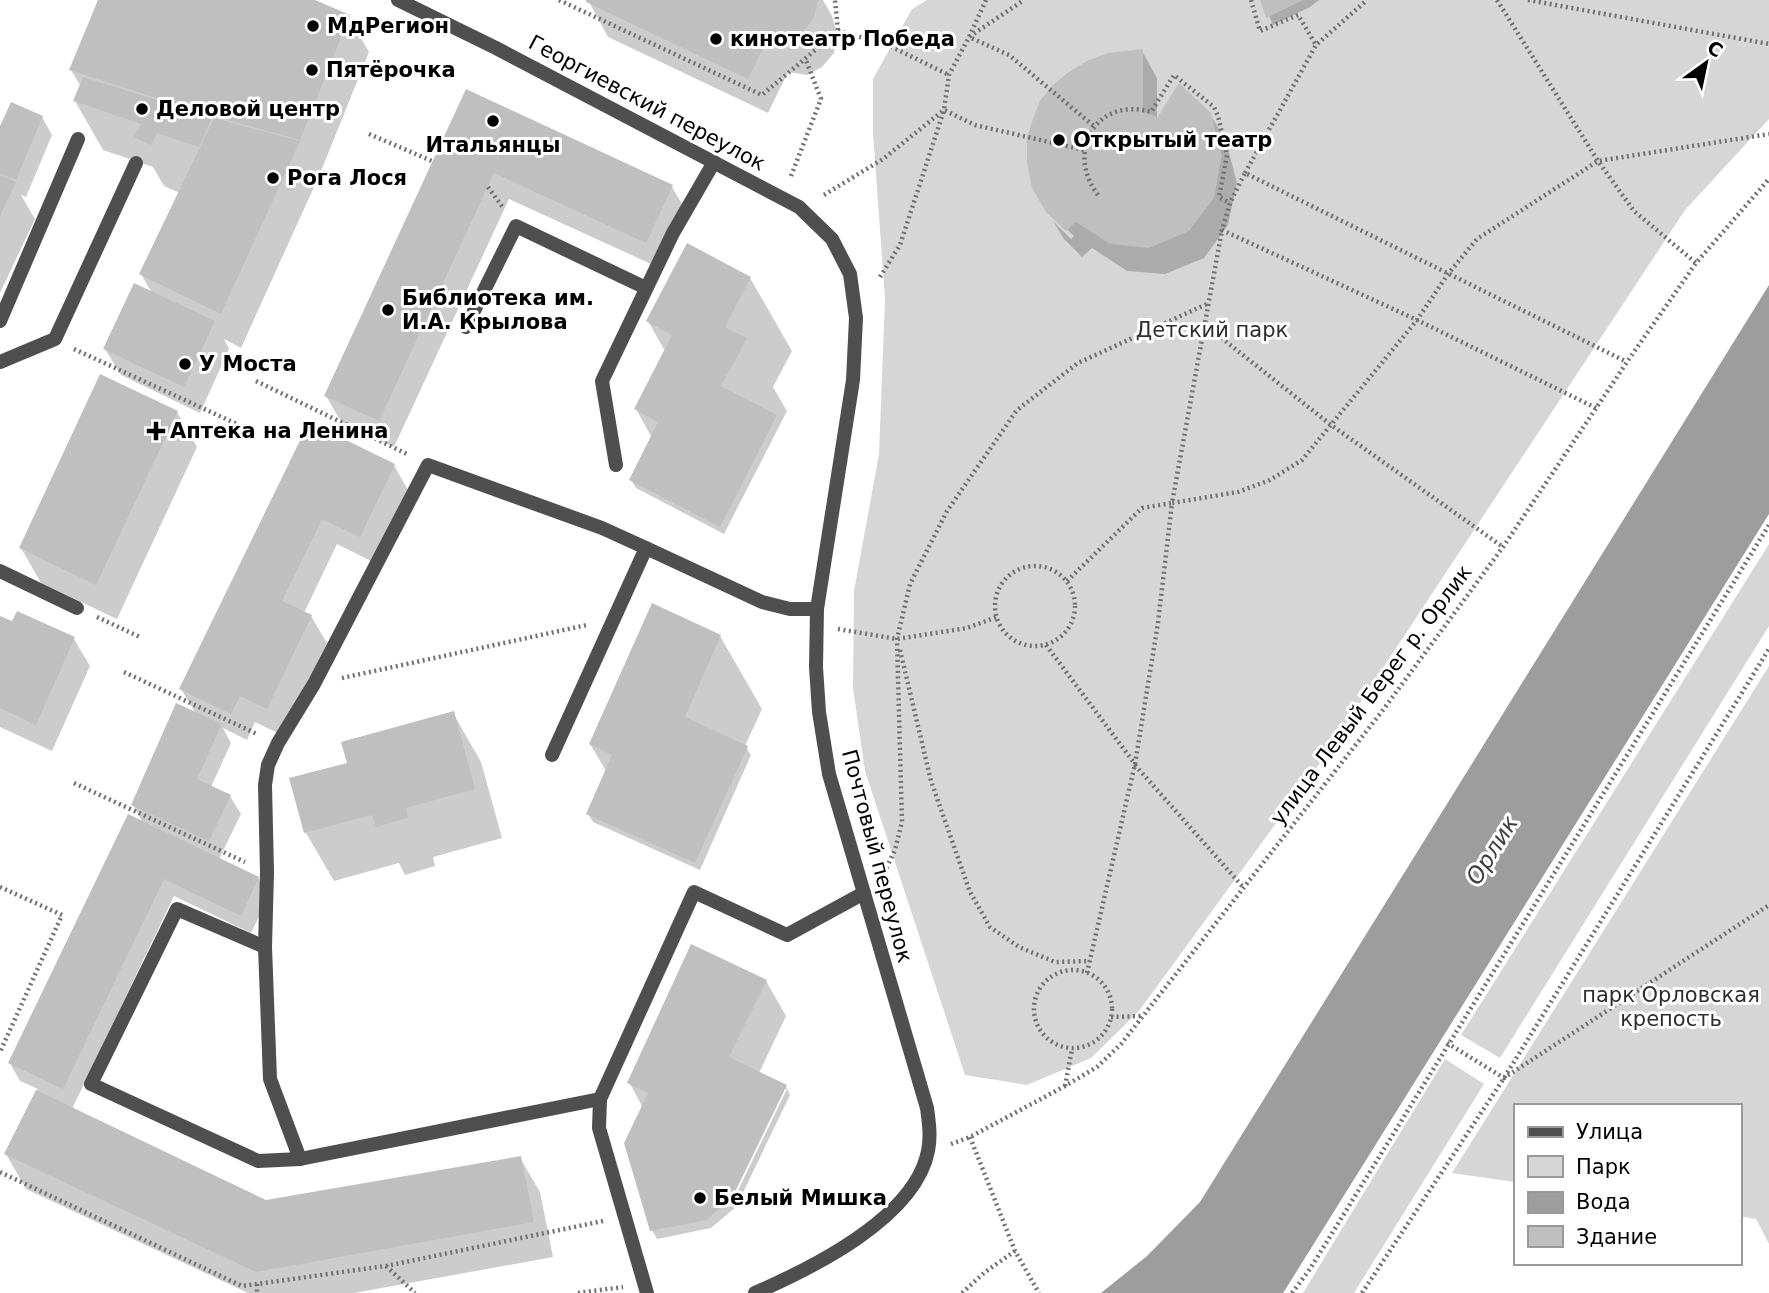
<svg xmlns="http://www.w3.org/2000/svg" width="1769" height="1293" viewBox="0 0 1769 1293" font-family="'DejaVu Sans',sans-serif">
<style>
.green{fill:#d6d6d6}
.water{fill:#9d9d9d}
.shadow{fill:#0003;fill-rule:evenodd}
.building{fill:#bfbfbf}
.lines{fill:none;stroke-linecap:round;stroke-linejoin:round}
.path{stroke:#717171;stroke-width:4.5;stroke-dasharray:2 3.5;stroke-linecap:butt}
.lane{stroke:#4f4f4f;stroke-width:14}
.street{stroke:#4f4f4f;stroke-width:14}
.poi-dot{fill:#000;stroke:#fff;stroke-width:2.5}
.labels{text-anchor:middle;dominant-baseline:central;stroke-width:6;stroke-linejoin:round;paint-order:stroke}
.poi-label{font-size:21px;font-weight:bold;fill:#000;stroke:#fff;text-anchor:start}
.street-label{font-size:21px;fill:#000;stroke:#fff}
.park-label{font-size:21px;fill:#2d2d2d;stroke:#fff}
.water-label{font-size:23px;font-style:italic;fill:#3e3e3e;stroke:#fff}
</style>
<rect width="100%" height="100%" fill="#fff"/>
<g class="green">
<path d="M927 0H1769V119L1685 210 1325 756 1139 1011 1091 1058 1027 1085 965 1075 865 771 853 688 854 591 879 454 885 299 873 133V79L912 9Z"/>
<path d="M1769 544V626L1500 1058 1461 1035Z"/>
<path d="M1769 666V1244L1756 1219 1739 1216V1106H1515V1182L1452 1173Z"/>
<path d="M1445 1059 1484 1084 1354 1293H1303Z"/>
</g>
<path class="water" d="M1769 285V514L1285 1290 1283 1293H1101L1147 1256 1200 1202Z"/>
<g class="shadow">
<path d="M100 0H311L349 17 369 52 319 176 241 348 224 339 229 349 200 413 121 375 105 349 152 293 141 274 180 193 164 186 153 167 103 150 75 101 81 87 71 70Z"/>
<path d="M588 0H823L832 16 837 34 834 53 822 67 807 75 788 72 768 113 608 37Z"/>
<path d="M1262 0H1319L1310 7 1273 25Z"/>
<path d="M1142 51 1157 78V121L1210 114 1226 141 1237 183 1228 225 1204 258 1165 274 1127 271 1092 248 1082 257 1064 239 1053 221 1071 239 1074 236 1046 210Z"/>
<path d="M466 91 672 187 687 213 662 269 509 199 394 447 342 423 326 396Z"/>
<path d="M42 117 52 135 26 197 21 195 35 219 0 293V131Z"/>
<path d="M750 278 792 351 773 387 787 411 724 534 636 488 631 480 652 438 636 409 665 351 648 321Z"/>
<path d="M177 412 197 447 117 619 41 583 21 548Z"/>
<path d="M310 424 394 465 409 492 375 563 337 544 304 613 311 616 327 643 282 735 255 722 247 740 223 728 231 743 211 787 230 796 241 814 219 859 258 878 269 896 251 933 174 896 72 1109 266 1202 520 1158 540 1192 553 1257 354 1293H248L26 1189 6 1154 38 1089 20 1081 10 1063 143 823 133 805 196 714 181 689Z"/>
<path d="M18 613 74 639 90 666 52 751 0 727V617L13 623Z"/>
<path d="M720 636 762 709 745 746 751 755 700 870 593 822 588 814 606 771 590 744Z"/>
<path d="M453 713 481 762 502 838 433 857 435 866 405 875 399 863 334 881 306 833 292 780 349 764Z"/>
<path d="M766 981 786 1016 759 1073 786 1086 790 1095 736 1207 711 1228 657 1239 652 1230 643 1108 629 1082ZM783 1089H787L730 1207 727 1206Z"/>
</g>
<g class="building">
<path d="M98 0H315L350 15 300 140 213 116 69 70Z"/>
<path d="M586 0H818L814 17 803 32 786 40 768 38 748 79 586 2Z"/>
<path d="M1260 0H1303L1266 18Z"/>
<path d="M1143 49V112L1158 117 1179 83 1211 113 1222 155 1214 198 1189 231 1149 248 1110 244 1076 222 1066 231 1046 212 1032 188 1027 163V137L1033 119 1040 101 1052 86 1066 74 1087 61 1108 53Z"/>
<path d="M83 77 212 117 199 147 157 133 151 145 134 137 141 124 73 101Z"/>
<path d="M466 89 673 185 646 243 494 173 379 421 324 396Z"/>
<path d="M11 102 43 116 16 180 0 174V126Z"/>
<path d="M214 118 300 141 221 314 139 274Z"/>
<path d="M0 175 16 182 0 216Z"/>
<path d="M687 243 751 277 725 327 747 338 721 386 777 415 720 527 629 480 658 422 634 409 672 335 646 321Z"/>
<path d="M134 283 215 321 184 387 103 349Z"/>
<path d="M100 374 178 411 96 585 19 548Z"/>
<path d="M309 422 395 464 360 537 322 519 282 601 312 615 267 709 240 696 231 714 179 689Z"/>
<path d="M652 603 721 635 685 717 748 746 695 863 586 814 612 755 589 744Z"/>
<path d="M17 611 75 637 36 725 0 708V616L12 621Z"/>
<path d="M176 703 222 724 197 779 231 795 209 841 131 805Z"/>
<path d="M454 711 475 789 406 808 408 818 376 827 372 815 304 833 289 778 347 763 341 742Z"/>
<path d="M128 814 259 877 241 916 164 879 63 1089 8 1063Z"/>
<path d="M691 944 767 980 729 1057 787 1085 732 1198 706 1220 650 1231 624 1143 648 1093 627 1083Z"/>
<path d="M36 1090 266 1200 521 1156 534 1222 256 1272 4 1154Z"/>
</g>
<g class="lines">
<g class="path">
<path d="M559 0 762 95 838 31 835 0"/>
<path d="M986 0 969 37 1009 55 1095 127"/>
<path d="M1251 0 1260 31 1298 15 1316 45"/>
<path d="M1497 0 1598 161 1634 211 1696 263"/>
<path d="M1528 0 1769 44"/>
<path d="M838 31 886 44 949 75"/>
<path d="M369 134 432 161"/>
<path d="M1245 173 1316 45 1367 0"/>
<path d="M791 176 821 99 805 58"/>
<path d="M488 187 504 209"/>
<path d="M824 195 883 159 944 110 975 125 1084 150"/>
<path d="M1098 195C1065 152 1096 96 1151 112L1174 75 1214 107 1218 116 1227 155 1219 197 1230 203"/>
<path d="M880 277 900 245 944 110 949 75 969 37 1024 0"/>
<path d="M1204 324 1331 425 1503 547"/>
<path d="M74 349 237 424"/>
<path d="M256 381 409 455"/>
<path d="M1596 408 1417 320 1222 230 1230 203 1245 173 1627 362"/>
<circle cx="1035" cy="606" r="40"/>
<path d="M1067 581 1142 508 1172 503 1222 230"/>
<path d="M97 617 140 637"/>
<path d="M838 629 897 639 967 628 997 617"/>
<path d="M1046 645 1135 764 1158 623 1172 503 1238 492 1270 480 1302 460 1417 320 1448 274 1477 239 1598 161 1769 134"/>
<path d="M900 650 931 781 970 892 990 927 1019 947 1055 962 1090 961"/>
<path d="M124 672 257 734"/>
<path d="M342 678 587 625"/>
<path d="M1135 765 1243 887"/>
<path d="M74 783 245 862"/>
<path d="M884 873 895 850 902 822 897 639 910 584 947 511 1017 410 1078 363 1209 303"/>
<path d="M0 887 62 915 0 1052"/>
<circle cx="1073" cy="1009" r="39"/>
<path d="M1087 973 1135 764"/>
<path d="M1111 1017 1141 1016"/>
<path d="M1447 1043 1504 1078 1769 905"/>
<path d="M1065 1086 1072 1049"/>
<path d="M970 1137 1015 1251 1039 1293"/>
<path d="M951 1144 970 1137 1065 1086 1097 1067 1121 1044 1383 710 1503 547 1627 362 1696 263 1769 179"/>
<path d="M0 1172 242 1286 386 1266 603 1221"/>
<path d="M386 1266 415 1293"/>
<path d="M257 1284V1293"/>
<path d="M578 1293 623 1287"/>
<path d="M962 1293 985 1272 1015 1251"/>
<path d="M1292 1293 1310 1269 1769 525"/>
<path d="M1362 1293 1504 1078 1769 649"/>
</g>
<g class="lane">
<path d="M0 321 78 139"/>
<path d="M466 327 516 226 646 288"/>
<path d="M0 362 55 339 136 163"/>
<path d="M616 465 602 381 673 233 714 162"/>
<path d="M0 571 77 608"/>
<path d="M552 755 646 548 762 602 790 609H817"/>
<path d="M265 947 177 909 91 1084 258 1161 300 1159"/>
<path d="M600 1099 300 1159 270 1079 265 947 267 872 265 785 268 765 278 743 314 684 428 465 602 528 646 548"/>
<path d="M647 1293 599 1128 600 1099 694 892 787 935 864 893"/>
</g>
<path class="street" d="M398 0 496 48 799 207 832 239 850 274 856 318 853 380 817 609 816 667 819 712 829 774 927 1108C929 1123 931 1136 928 1151 915 1218 812 1268 755 1293"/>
</g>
<g class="poi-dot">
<circle cx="313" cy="26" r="7"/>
<circle cx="716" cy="39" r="7"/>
<circle cx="312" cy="70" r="7"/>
<circle cx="142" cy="109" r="7"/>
<circle cx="493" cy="121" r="7"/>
<circle cx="1059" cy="140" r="7"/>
<circle cx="273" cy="178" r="7"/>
<circle cx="388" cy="310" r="7"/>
<circle cx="185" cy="364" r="7"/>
<path d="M152.5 420.5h7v7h7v7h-7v7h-7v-7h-7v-7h7z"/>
<circle cx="700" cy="1198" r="7"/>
</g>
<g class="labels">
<g class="poi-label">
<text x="327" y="26">МдРегион</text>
<text x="730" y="39">кинотеатр Победа</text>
<text x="326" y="70">Пятёрочка</text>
<text x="156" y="109">Деловой центр</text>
<text x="1073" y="140">Открытый театр</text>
<text x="493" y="145" text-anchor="middle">Итальянцы</text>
<text x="287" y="178">Рога Лося</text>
<text x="402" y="298">Библиотека им.<tspan x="402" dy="24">И.А. Крылова</tspan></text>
<text x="199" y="364">У Моста</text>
<text x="170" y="431">Аптека на Ленина</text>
<text x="714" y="1198">Белый Мишка</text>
</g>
<g class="street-label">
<text transform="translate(647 103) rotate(28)">Георгиевский переулок</text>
<text transform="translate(1371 695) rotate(-53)">улица Левый Берег р. Орлик</text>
<text transform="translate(877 856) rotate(75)">Почтовый переулок</text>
</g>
<g class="park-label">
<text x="1212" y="330">Детский парк</text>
<text x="1671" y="995">парк Орловская<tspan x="1671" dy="24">крепость</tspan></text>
</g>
<g class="water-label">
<text transform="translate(1492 850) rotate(-58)">Орлик</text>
</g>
</g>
<rect x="1514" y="1104" width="228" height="161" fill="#ffffff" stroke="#999999" stroke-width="2"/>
<rect x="1528" y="1127" width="35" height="10" fill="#4f4f4f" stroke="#999999" stroke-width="2"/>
<text x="1576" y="1139" font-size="21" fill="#000000">Улица</text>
<rect x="1528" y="1156" width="35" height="21" fill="#d6d6d6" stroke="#999999" stroke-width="2"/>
<text x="1576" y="1174" font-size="21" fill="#000000">Парк</text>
<rect x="1528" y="1192" width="35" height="21" fill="#9d9d9d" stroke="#999999" stroke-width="2"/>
<text x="1576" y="1209" font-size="21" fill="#000000">Вода</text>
<rect x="1528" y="1226" width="35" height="21" fill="#bfbfbf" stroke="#999999" stroke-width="2"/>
<text x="1576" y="1244" font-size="21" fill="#000000">Здание</text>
<g transform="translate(1706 63) rotate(33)" stroke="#ffffff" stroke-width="5" paint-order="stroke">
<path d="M0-5L12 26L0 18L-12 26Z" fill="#000000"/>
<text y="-10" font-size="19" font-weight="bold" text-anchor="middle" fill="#000000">С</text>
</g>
</svg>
